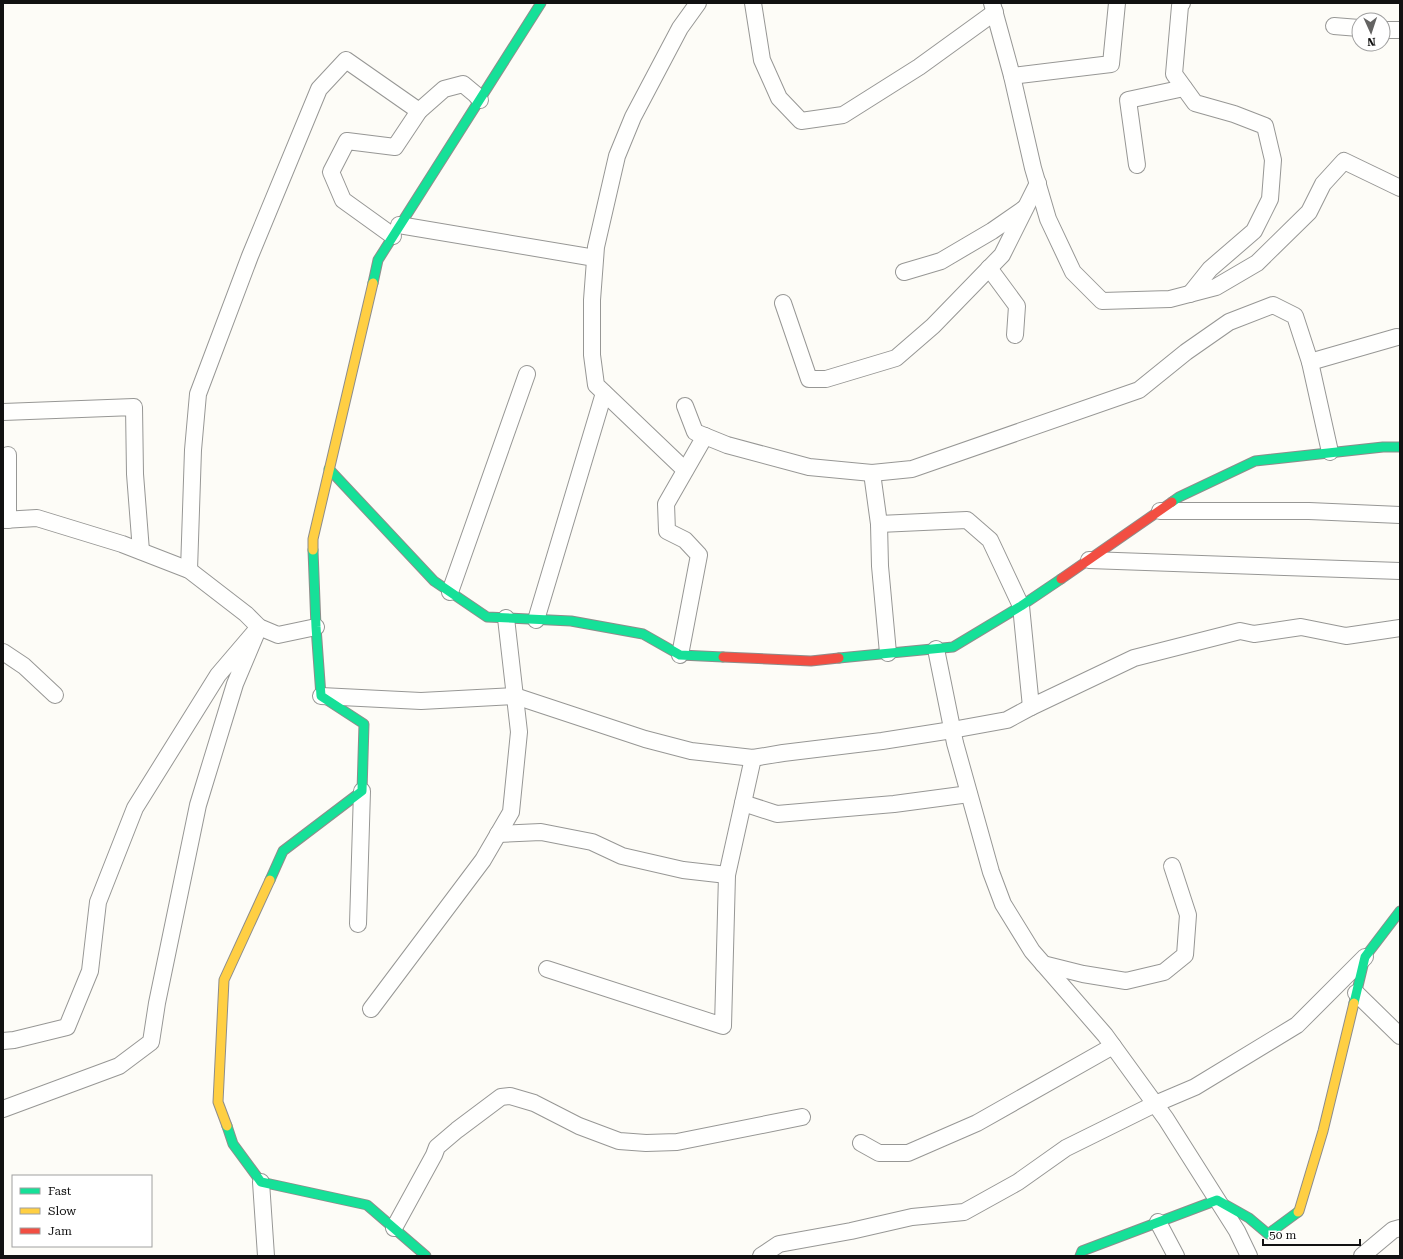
<svg xmlns="http://www.w3.org/2000/svg" width="1403" height="1259" viewBox="0 0 1403 1259" font-family="'Roboto Serif',serif">
<style>
.lines{fill:none;stroke-linecap:round;stroke-linejoin:round}
.street-casing{stroke:#979795;stroke-width:18}
.fast-casing{stroke:#8e8d8b;stroke-width:11}
.slow-casing{stroke:#8e8d8b;stroke-width:11}
.jam-casing{stroke:#8e8d8b;stroke-width:11}
.street{stroke:#fffffe;stroke-width:16}
.fast{stroke:#16e098;stroke-width:9}
.slow{stroke:#ffcf43;stroke-width:9}
.jam{stroke:#f24e42;stroke-width:9}
</style>
<rect width="100%" height="100%" fill="#fdfcf7"/>
<g class="lines">
<g class="street-casing">
<g id="street">
<path d="M753 3 762 60 779 98 801 121 843 115 919 67 995 12"/>
<path d="M992 3 1012 76 1033 168 1048 219 1073 272 1102 301 1170 299 1216 287 1257 263 1309 212 1323 184 1344 161 1400 188"/>
<path d="M1182 3 1180 6 1174 74 1195 103 1234 114 1265 126 1273 160 1270 199 1254 231 1210 269 1190 294"/>
<path d="M1334 26 1359 28"/>
<path d="M1383 30H1400"/>
<path d="M1012 76 1111 64 1117 3"/>
<path d="M1137 165 1128 100 1184 88"/>
<path d="M399 225 595 258"/>
<path d="M393 236 343 200 331 172 347 141 395 147 419 111 444 89 463 84 475 94 480 100"/>
<path d="M989 268 1017 306 1015 335"/>
<path d="M904 272 941 261 992 231 1025 208"/>
<path d="M783 303 809 379H826L896 358 933 326 1002 255 1038 183"/>
<path d="M1310 362 1397 337"/>
<path d="M685 406 695 432 727 445 809 467 872 473 912 469 1139 390 1186 352 1229 322 1273 305 1295 316 1310 362 1330 452"/>
<path d="M3 412 134 407 135 474 141 551"/>
<path d="M685 470 596 385 592 355V300L596 247 617 156 633 117 680 28 698 3"/>
<path d="M872 473 879 524 880 566 888 653"/>
<path d="M1160 511H1309L1400 515"/>
<path d="M3 520 37 518 122 544 189 570 246 614 259 627 278 635 316 627"/>
<path d="M8 520V455"/>
<path d="M879 524 967 520 990 540 1021 606 1031 707 1134 658 1240 631 1254 634 1301 627 1346 636 1400 628"/>
<path d="M1089 560 1400 571"/>
<path d="M189 570 193 450 198 394 250 256 319 89 346 60 419 111"/>
<path d="M450 592 527 374"/>
<path d="M536 620 604 393"/>
<path d="M936 649 955 743 991 872 1003 904 1032 951 1105 1035 1166 1119 1237 1231 1249 1256"/>
<path d="M3 652 24 666 55 695"/>
<path d="M680 655 699 555 685 540 667 531 666 504 705 436"/>
<path d="M321 696 421 701 515 696 645 739 691 751 753 758 783 753 882 741 952 730 1007 720 1031 707"/>
<path d="M743 803 777 814 894 804 969 794"/>
<path d="M498 834 541 832 592 842 622 856 683 870 727 875"/>
<path d="M358 924 362 791"/>
<path d="M1043 964 1083 974 1126 981 1164 972 1185 955 1188 915 1172 866"/>
<path d="M547 969 723 1026 727 875 753 758"/>
<path d="M1356 993 1400 1036"/>
<path d="M371 1009 483 860 511 812 519 732 506 618"/>
<path d="M3 1041 14 1040 67 1027 90 971 98 902 135 808 218 675 259 627 235 684 198 805 157 1003 151 1042 119 1066 3 1109"/>
<path d="M861 1143 879 1153H908L977 1123 1113 1046"/>
<path d="M261 1182 266 1256"/>
<path d="M1158 1222 1176 1256"/>
<path d="M394 1228 434 1155 437 1147 457 1130 501 1097 510 1096 534 1103 579 1126 619 1141 646 1143 677 1142 802 1117"/>
<path d="M761 1256 779 1244 851 1231 912 1217 964 1212 1018 1182 1066 1148 1155 1104 1195 1087 1297 1025 1365 957"/>
<path d="M1362 1256 1393 1230 1400 1228"/>
</g>
</g>
<g class="fast-casing">
<g id="fast">
<path d="M373 283 378 260 541 3"/>
<path d="M329 469 434 581 487 617 571 621 643 634 680 655 723 657"/>
<path d="M1172 502 1179 497 1255 461 1383 447H1400"/>
<path d="M839 658 953 647 1021 606 1061 579"/>
<path d="M270 880 283 851 362 791 364 724 321 696 316 627 313 550"/>
<path d="M1354 1003 1365 957 1400 911"/>
<path d="M227 1126 233 1144 261 1182 367 1205 426 1256"/>
<path d="M1080 1256 1082 1251 1217 1200 1249 1218 1268 1234 1298 1212"/>
</g>
</g>
<g class="slow-casing">
<g id="slow">
<path d="M313 550V539L373 283"/>
<path d="M227 1126 218 1102 224 980 270 880"/>
<path d="M1298 1212 1299 1211 1323 1131 1354 1003"/>
</g>
</g>
<g class="jam-casing">
<g id="jam">
<path d="M1061 579 1172 502"/>
<path d="M723 657 811 661 839 658"/>
</g>
</g>
<use href="#street" class="street"/>
<use href="#fast" class="fast"/>
<use href="#slow" class="slow"/>
<use href="#jam" class="jam"/>
</g>
<rect width="1403" height="1259" fill="none" stroke="#111111" stroke-width="8"/>
<rect x="12" y="1175" width="140" height="72" fill="#ffffff" stroke="#a0a0a0"/>
<rect x="20" y="1188" width="20" height="6" fill="#16e098" stroke="#a0a0a0"/>
<text x="48" y="1195" font-size="12" fill="#111111">Fast</text>
<rect x="20" y="1208" width="20" height="6" fill="#ffcf43" stroke="#a0a0a0"/>
<text x="48" y="1215" font-size="12" fill="#111111">Slow</text>
<rect x="20" y="1228" width="20" height="6" fill="#f24e42" stroke="#a0a0a0"/>
<text x="48" y="1235" font-size="12" fill="#111111">Jam</text>
<g transform="translate(1371 32) rotate(177)"><circle r="19" fill="#ffffff" stroke="#a0a0a0"/>
<path d="M0-3L7 15L0 10L-7 15Z" fill="#646362"/>
<text y="-6" font-size="11" font-weight="bold" text-anchor="middle" fill="#111111">N</text>
</g>
<path d="M1263 1239v6h97v-6" fill="none" stroke="#111111" stroke-width="2"/>
<text x="1269" y="1239" font-size="12" fill="#111111" stroke="#ffffff" stroke-width="3" paint-order="stroke">50 m</text>
</svg>
